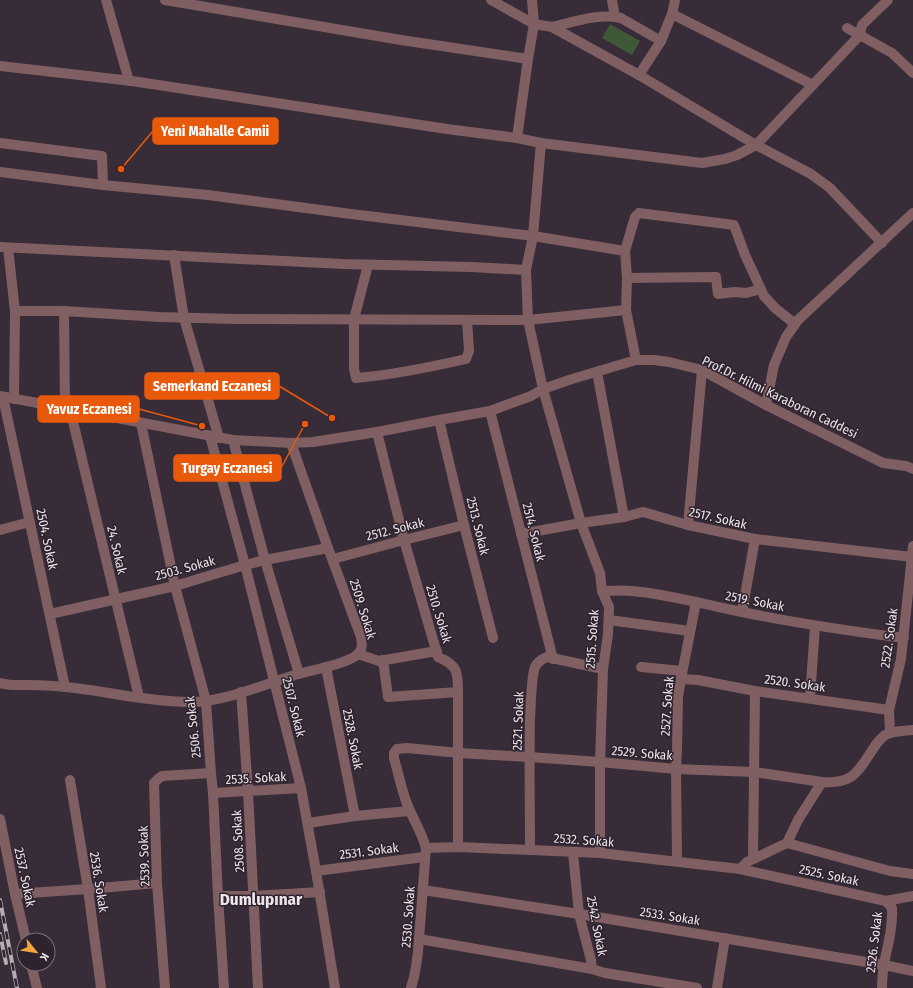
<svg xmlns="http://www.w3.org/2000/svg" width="913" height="988" viewBox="0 0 913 988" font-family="'Fira Sans Condensed',sans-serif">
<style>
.pitch{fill:#3f5835}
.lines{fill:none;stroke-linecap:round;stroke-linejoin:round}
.minor{stroke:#7f5f61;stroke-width:10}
.tertiary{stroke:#7f5f61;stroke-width:10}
.rail-casing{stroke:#b5acb4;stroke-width:4}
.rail{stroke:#2d222d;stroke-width:2.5;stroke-dasharray:8;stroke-linecap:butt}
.labels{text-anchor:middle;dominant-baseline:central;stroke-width:3;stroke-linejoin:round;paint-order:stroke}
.street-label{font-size:13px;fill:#ece4eb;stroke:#2d222d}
.district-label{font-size:17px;font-weight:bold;fill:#ece4eb;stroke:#2d222d}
.leader{fill:none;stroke:#e8590c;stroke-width:1.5}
.callout-dot{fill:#e8590c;stroke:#2d222d;stroke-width:1.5}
.callout{fill:#e8590c;stroke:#e8590c;stroke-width:1.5}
.callout-label{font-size:14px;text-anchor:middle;font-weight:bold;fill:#fff}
</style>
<rect width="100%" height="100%" fill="#372c37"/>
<path class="pitch" d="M610 24 640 41 632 55 602 38Z"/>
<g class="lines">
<g class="minor">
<path d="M106 0 129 81"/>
<path d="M165 0 401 40 528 59"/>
<path d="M491 0 534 24 552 27 639 75 756 145 811 174 830 188 882 243"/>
<path d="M612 0 615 17"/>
<path d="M672 14 813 85"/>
<path d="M552 27C574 22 598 13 621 18L661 41"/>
<path d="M847 28 892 53 913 73"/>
<path d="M0 66 132 81 447 129 517 138 541 143 702 163 725 159 737 155 756 145 860 35 862 25 888 0"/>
<path d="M639 75 661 41 672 14 675 0"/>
<path d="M517 138 528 59 534 24 532 0"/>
<path d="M0 143 102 156 103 185"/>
<path d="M541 143 533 236 526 270 528 320 543 389 581 523 600 573 602 591 609 607 608 634 603 669 600 762V853"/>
<path d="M0 172 103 185 208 195 351 214 533 236 625 251"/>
<path d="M0 247 343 264 471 267 526 270"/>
<path d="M8 248 15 311 14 399"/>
<path d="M174 255 184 318 219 438"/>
<path d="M368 265 354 319V369L356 378C392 375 431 367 466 359L469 351 467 320"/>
<path d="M627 278 716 277 718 294 734 292 746 293 761 289"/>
<path d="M15 311H64L159 317 237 319 528 320 626 310"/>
<path d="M64 311 65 408"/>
<path d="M636 360 626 310 627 278 625 251 635 217 639 213 734 225 745 255 764 296 775 308 795 324"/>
<path d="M597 372 624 517"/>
<path d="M3 397 65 687"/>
<path d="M766 405 774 365 786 337 798 320 913 213"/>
<path d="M70 409 139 697"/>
<path d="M490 411 553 659"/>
<path d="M439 420 464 525 493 638"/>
<path d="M141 423 175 586 206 701 211 773 213 793 218 896 224 988"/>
<path d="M377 432 404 540 438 657C458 665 458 673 458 692V847"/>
<path d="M233 440 265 560 299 674"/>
<path d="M688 525 702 370"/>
<path d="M0 530 30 522"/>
<path d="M521 534 581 523 624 517 643 512 688 525 755 539 912 557"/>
<path d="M333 559 404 540 464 525"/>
<path d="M602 591C612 591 622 590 632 591 669 594 705 605 742 612 795 623 849 631 904 638"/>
<path d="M742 612 755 539"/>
<path d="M50 614 175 586 245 565 265 560 328 548"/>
<path d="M609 620 690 631"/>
<path d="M358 654 379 661 437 651"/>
<path d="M383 660 388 697 458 692"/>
<path d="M326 667 355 816"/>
<path d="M641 667 682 671"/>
<path d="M681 679 698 680 755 691 889 710"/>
<path d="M0 683C10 686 20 685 30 685 42 685 54 686 66 687 107 691 148 702 190 702 224 702 265 684 298 674 312 670 348 664 358 654 363 649 362 643 361 637L328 548 291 443"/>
<path d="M241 692 248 791 258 988"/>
<path d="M810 698 815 626"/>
<path d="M890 733 889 710 901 659 913 546"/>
<path d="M70 780 88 889 101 988"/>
<path d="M213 793 301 788"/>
<path d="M0 819 15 894 26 940"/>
<path d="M308 823 355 816 409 811"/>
<path d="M787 843 890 871 913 874"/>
<path d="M426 848 458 847 600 853 740 869 886 901 913 896"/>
<path d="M530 850C530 806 529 762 530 718 531 705 531 678 535 667 538 661 542 659 547 657L603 669"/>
<path d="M573 853 579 914 591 960 592 969 605 973 697 988"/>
<path d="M753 858 755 691"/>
<path d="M677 861 676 769 677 750 678 697 681 679 696 602"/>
<path d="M740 869 747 862 787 843 798 820 822 782C853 784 857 773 873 749 876 744 880 739 885 735 893 731 904 731 913 730"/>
<path d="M316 871 424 857"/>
<path d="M423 890 579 914 884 965 913 971"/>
<path d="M15 894 88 889 157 883"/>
<path d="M218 896H253L320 892"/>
<path d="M419 939 592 969"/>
<path d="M31 964 37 988"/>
<path d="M165 988 157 883 154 783 158 779 162 776 211 773"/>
<path d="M411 988C416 972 418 956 419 939L426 848C421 830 412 818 406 801 401 787 398 772 394 758V753L397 749 407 748 459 753 529 757 600 762 676 769 754 772 822 782"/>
<path d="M717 988 725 938"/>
<path d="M882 988C882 980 883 971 884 963 888 945 893 926 892 908L886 901"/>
</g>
<g class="tertiary">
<path d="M0 396 233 440 291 443 313 442 377 432 439 420 490 411 531 396 543 389 572 379 636 360H654L669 362 702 370 766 405 883 463 906 466 913 469"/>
<path d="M210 436 245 565 301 788 316 871 335 988"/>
</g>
<g class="rail-casing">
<g id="rail">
<path d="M0 900 17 988"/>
<path d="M0 934 6 963"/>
</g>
</g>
<use href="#rail" class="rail"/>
</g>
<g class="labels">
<g class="street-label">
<text transform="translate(780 397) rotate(26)">Prof.Dr. Hilmi Karaboran Caddesi</text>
<text transform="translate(718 518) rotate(13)">2517. Sokak</text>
<text transform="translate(478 526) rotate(76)">2513. Sokak</text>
<text transform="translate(395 529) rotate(-14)">2512. Sokak</text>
<text transform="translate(534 532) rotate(76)">2514. Sokak</text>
<text transform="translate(47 539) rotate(78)">2504. Sokak</text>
<text transform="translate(117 550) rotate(77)">24. Sokak</text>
<text transform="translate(185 568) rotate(-15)">2503. Sokak</text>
<text transform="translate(755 601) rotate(11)">2519. Sokak</text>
<text transform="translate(363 609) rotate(73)">2509. Sokak</text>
<text transform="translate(439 614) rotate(73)">2510. Sokak</text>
<text transform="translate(889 638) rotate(-82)">2522. Sokak</text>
<text transform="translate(592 639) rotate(-86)">2515. Sokak</text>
<text transform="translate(795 683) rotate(8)">2520. Sokak</text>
<text transform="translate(667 706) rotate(-86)">2527. Sokak</text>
<text transform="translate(294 707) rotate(76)">2507. Sokak</text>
<text transform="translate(518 721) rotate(-88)">2521. Sokak</text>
<text transform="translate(193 727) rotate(-96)">2506. Sokak</text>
<text transform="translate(353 739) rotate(79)">2528. Sokak</text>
<text transform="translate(642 753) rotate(5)">2529. Sokak</text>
<text transform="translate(256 778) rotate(-3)">2535. Sokak</text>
<text transform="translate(584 840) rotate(4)">2532. Sokak</text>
<text transform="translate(238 841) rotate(-93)">2508. Sokak</text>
<text transform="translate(369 851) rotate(-7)">2531. Sokak</text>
<text transform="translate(144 856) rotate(-92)">2539. Sokak</text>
<text transform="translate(829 875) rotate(12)">2525. Sokak</text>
<text transform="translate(25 877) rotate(78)">2537. Sokak</text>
<text transform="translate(99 882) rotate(81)">2536. Sokak</text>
<text transform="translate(670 916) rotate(9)">2533. Sokak</text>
<text transform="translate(408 917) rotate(-86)">2530. Sokak</text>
<text transform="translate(597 926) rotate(79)">2542. Sokak</text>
<text transform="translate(874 942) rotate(-83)">2526. Sokak</text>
</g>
<g class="district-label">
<text x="261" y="899">Dumlupınar</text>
</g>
</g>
<path class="leader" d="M121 169L153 131M332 418L279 386M202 426L139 409M305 424L281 468"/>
<g class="callout-dot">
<circle cx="121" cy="169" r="4"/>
<circle cx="332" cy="418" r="4"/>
<circle cx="202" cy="426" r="4"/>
<circle cx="305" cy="424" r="4"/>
</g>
<g class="callout">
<rect x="153" y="118" width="125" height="26" rx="4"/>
<rect x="145" y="373" width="134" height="26" rx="4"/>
<rect x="38" y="396" width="101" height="26" rx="4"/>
<rect x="174" y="455" width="107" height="26" rx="4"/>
</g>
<g class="callout-label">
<text x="215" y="136">Yeni Mahalle Camii</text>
<text x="212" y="391">Semerkand Eczanesi</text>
<text x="89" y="414">Yavuz Eczanesi</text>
<text x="227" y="473">Turgay Eczanesi</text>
</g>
<g transform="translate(36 952) rotate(120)"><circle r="19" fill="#2d222d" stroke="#797079"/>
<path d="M0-3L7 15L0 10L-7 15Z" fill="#f0a63e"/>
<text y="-6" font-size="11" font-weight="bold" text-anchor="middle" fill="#ece4eb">K</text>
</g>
</svg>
